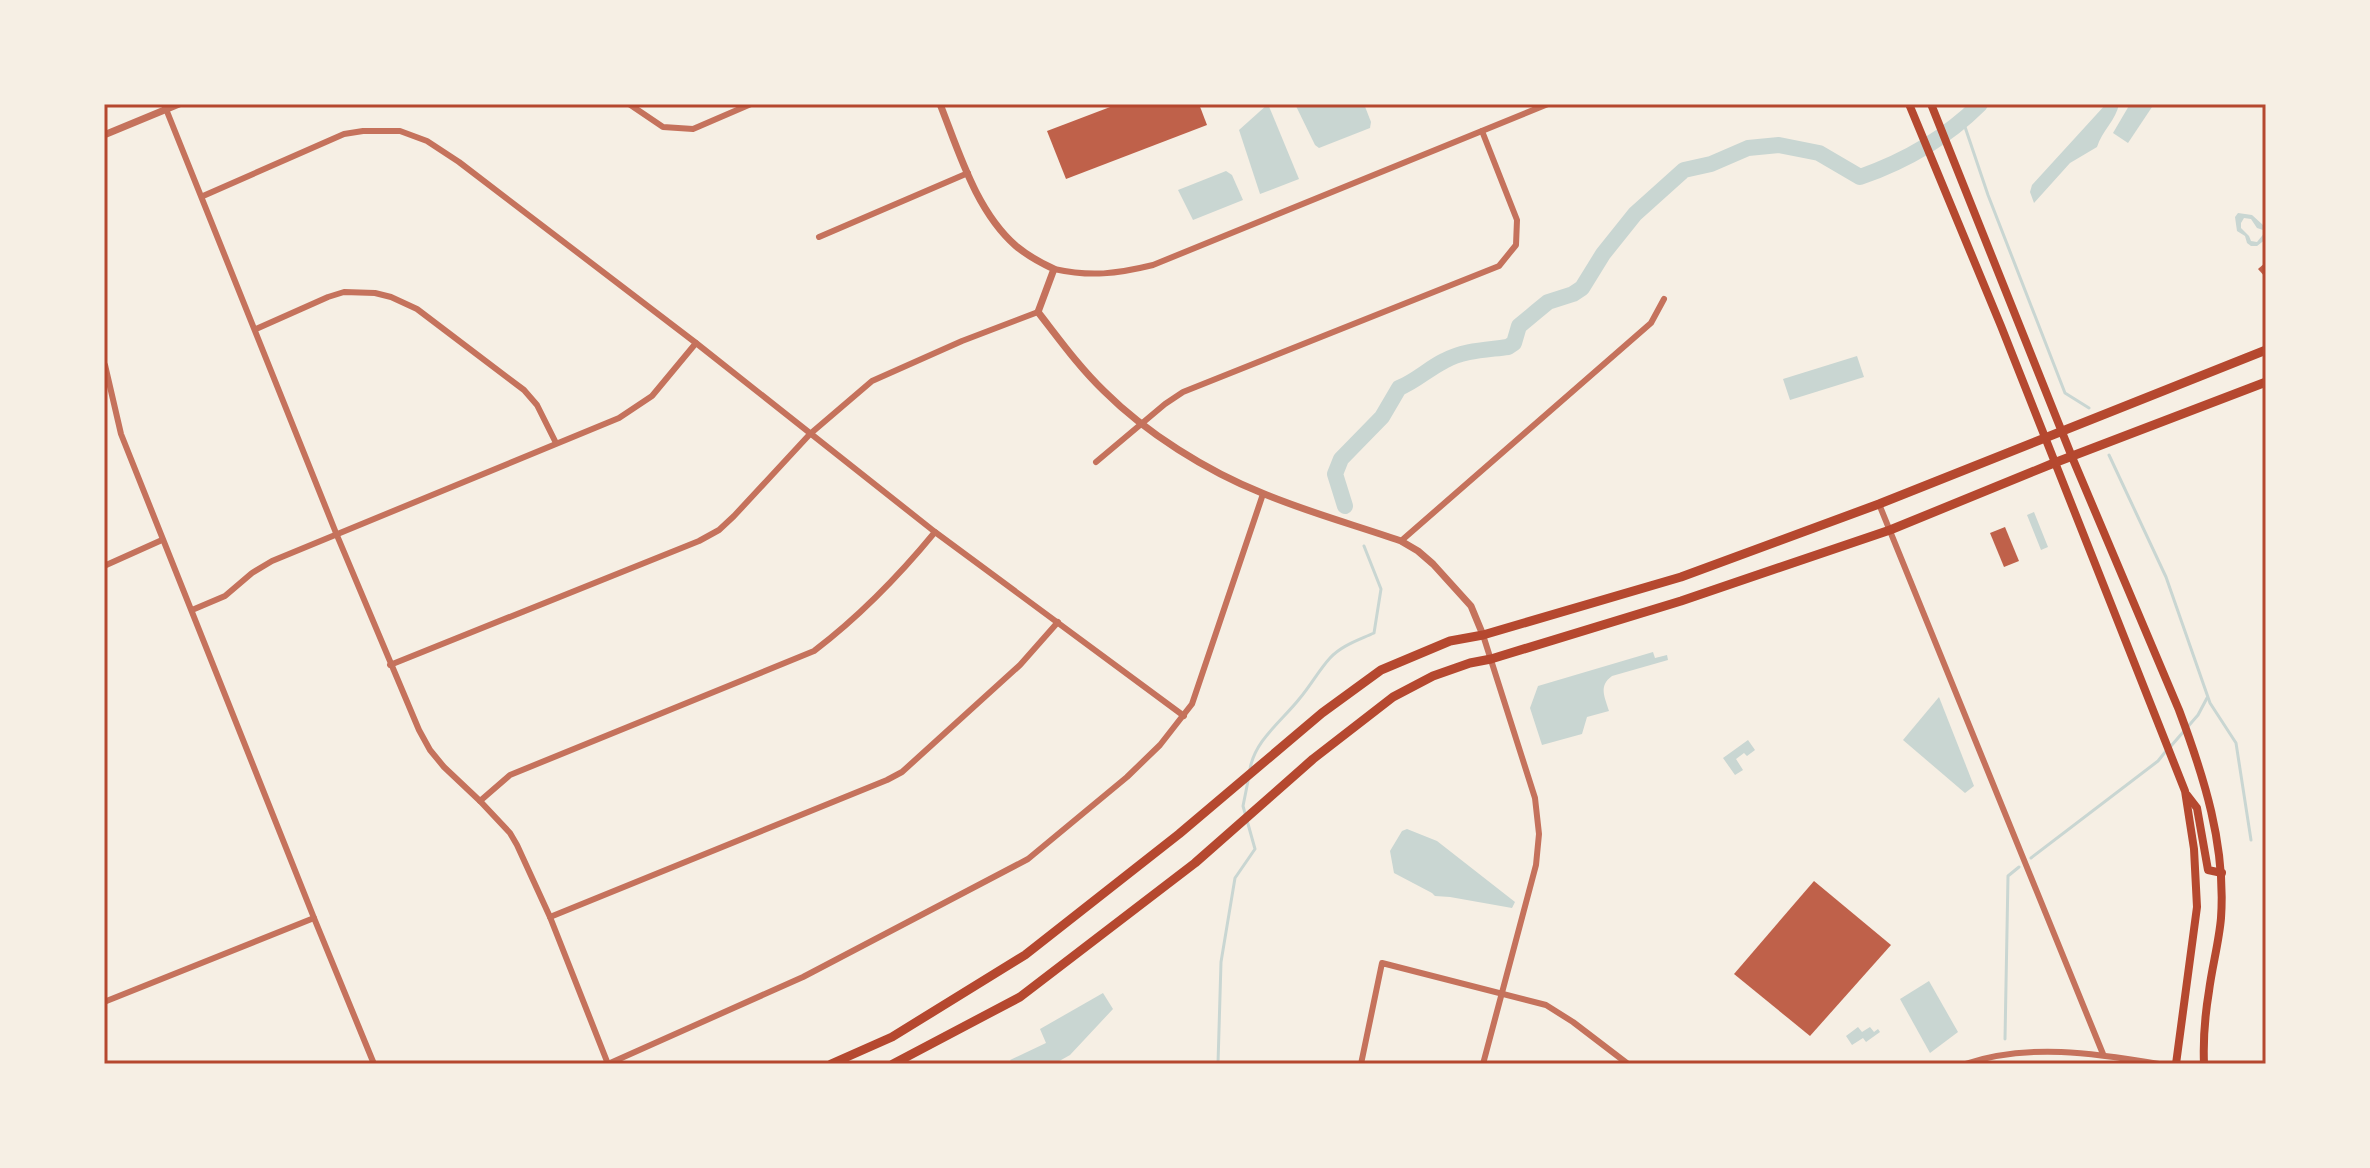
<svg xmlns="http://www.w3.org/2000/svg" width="2370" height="1168" viewBox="0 0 2370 1168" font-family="'Source Serif 4',serif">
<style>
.water{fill:#c9d6d2;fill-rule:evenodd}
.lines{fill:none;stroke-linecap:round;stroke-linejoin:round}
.stream{stroke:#c9d6d2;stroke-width:3}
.river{stroke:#c9d6d2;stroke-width:16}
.building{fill:#bf614a}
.minor{stroke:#c5725c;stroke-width:6}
.tertiary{stroke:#c5725c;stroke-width:7}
.secondary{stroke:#b5482f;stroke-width:8}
.primary{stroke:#b5482f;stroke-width:9}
.neatline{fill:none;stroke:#b5482f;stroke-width:3}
</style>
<rect width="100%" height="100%" fill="#f6efe4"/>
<g class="water">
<path d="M1268 104 1299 179 1260 194 1239 130Z"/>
<path d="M1295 104H1364L1371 122 1370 128 1319 148 1315 145Z"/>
<path d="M2106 104H2119C2116 120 2102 131 2097 147L2070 163 2034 203 2030 192 2032 185Z"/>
<path d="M2130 104H2154L2128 143 2113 133Z"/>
<path d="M1226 171 1232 175 1243 200 1193 220 1178 190Z"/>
<path d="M2238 213 2252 215 2263 225 2266 222V239L2257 246H2251L2247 243 2245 236 2237 231 2235 217ZM2244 218 2251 219 2257 228 2266 231 2257 242 2251 241 2249 236 2241 228V223Z"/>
<path d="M1857 356 1864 377 1790 400 1783 379Z"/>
<path d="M2034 512 2048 547 2041 550 2027 515Z"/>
<path d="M1653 652 1655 658 1667 655 1668 660 1612 676C1598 686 1605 697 1609 711L1587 717 1582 734 1542 745 1530 708 1538 686Z"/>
<path d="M1939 697 1974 786 1965 793 1903 740Z"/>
<path d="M1748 740 1755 750 1747 756 1744 753 1736 759 1743 770 1735 775 1723 758Z"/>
<path d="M1407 829 1437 841 1515 902 1512 908 1450 897 1435 896 1432 893 1394 873 1390 851 1402 831Z"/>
<path d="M1929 981 1958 1032 1930 1053 1900 999Z"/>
<path d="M1103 993 1113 1009 1070 1055 1054 1064H1012L1010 1060 1046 1043 1040 1029Z"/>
<path d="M1858 1027 1862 1032 1870 1027 1874 1032 1878 1029 1880 1032 1866 1042 1863 1038 1852 1045 1846 1036Z"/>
</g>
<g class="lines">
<g class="stream">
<path d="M1963 121 1988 195 2065 393 2089 408"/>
<path d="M2109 455 2166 577 2210 703 2236 743 2251 840"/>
<path d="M2171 746 2198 715 2207 698"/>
<path d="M1250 769C1255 740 1282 721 1300 698 1311 685 1319 670 1330 658 1342 645 1359 640 1374 633L1381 589 1364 546"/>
<path d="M2031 858 2158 761 2166 751"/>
<path d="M2005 1039 2008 876 2019 867"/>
<path d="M1218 1064 1221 962 1235 878 1255 849 1243 806 1248 781"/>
</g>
<path class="river" d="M1345 506 1335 474 1341 459 1382 417 1399 388C1416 381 1428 369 1444 361 1464 350 1486 350 1508 347L1514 343 1519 326 1537 311 1548 302 1573 294 1582 288 1603 254 1635 214 1684 170 1711 164 1748 148 1779 145 1819 153 1860 177C1906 161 1946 138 1980 104"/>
</g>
<g class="building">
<path d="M1118 104H1199L1207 125 1066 179 1047 131Z"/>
<path d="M2266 262V278L2258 269Z"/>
<path d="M2005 527 2019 561 2004 567 1990 533Z"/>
<path d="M1814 881 1891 945 1810 1036 1734 974Z"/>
</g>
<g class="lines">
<g class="minor">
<path d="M164 104 336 533 419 730 430 750 444 767 480 801 510 833 517 845 550 917 608 1064 803 977 1028 859 1127 777 1160 745 1192 704 1263 494"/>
<path d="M629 104 663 127 693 129 751 104"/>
<path d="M203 196 344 134 363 131H400L427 141 459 162 696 343 935 532 1184 716"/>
<path d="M819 237 968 173"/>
<path d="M1054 269C1091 277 1116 274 1153 265L1548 104"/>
<path d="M256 329 328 297 344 292 375 293 391 297 417 309 524 390 537 405 556 443"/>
<path d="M105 365 121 434 314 918 374 1064"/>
<path d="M1096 462 1165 404 1183 392 1499 266 1516 245 1517 220 1482 131"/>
<path d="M1879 504 2103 1054"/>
<path d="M1401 541 1651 323 1664 299"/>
<path d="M104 566 162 540"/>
<path d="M192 610 225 596 252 573 272 561 619 418 652 396 696 343"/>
<path d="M390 665 699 541 719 530 734 516 810 434 872 381 962 341 1038 312"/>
<path d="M480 801 510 775 814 651C860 616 898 577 935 532"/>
<path d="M550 917 887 780 902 772 1020 665 1058 622"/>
<path d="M104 1002 314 918"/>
<path d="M1361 1064 1382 963 1546 1005 1573 1022 1628 1064"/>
<path d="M1483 1064 1536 865 1539 834 1535 798 1483 635"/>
<path d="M1965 1064C2028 1043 2094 1053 2159 1064"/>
</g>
<g class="tertiary">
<path d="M940 104C959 152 976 211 1016 246 1028 256 1041 263 1054 269L1038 312C1059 339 1079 367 1104 391 1146 433 1207 471 1262 493 1307 512 1355 525 1401 541L1418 551 1433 564 1471 606 1483 635"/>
<path d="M104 135 179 104"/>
</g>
<g class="secondary">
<path d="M1909 104 2001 326 2185 791 2194 849 2197 907 2176 1064"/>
<path d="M1931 104 2072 457 2179 710C2204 777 2226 845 2221 918 2219 942 2212 967 2209 991 2205 1015 2203 1040 2204 1064"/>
<path d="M2187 795 2197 808 2208 870 2222 873"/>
</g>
<g class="primary">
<path d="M831 1064 892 1037 1025 955 1179 834 1322 713 1381 670 1450 641 1483 635 1681 577 1879 504 2266 350"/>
<path d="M893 1064 1020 997 1195 863 1313 759 1393 697 1433 676 1470 663 1491 659 1681 601 1890 530 2054 463 2266 382"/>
</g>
</g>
<rect width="2370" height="1168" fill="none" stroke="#f6efe4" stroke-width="212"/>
<rect x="106" y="106" width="2158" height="956" class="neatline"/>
</svg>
